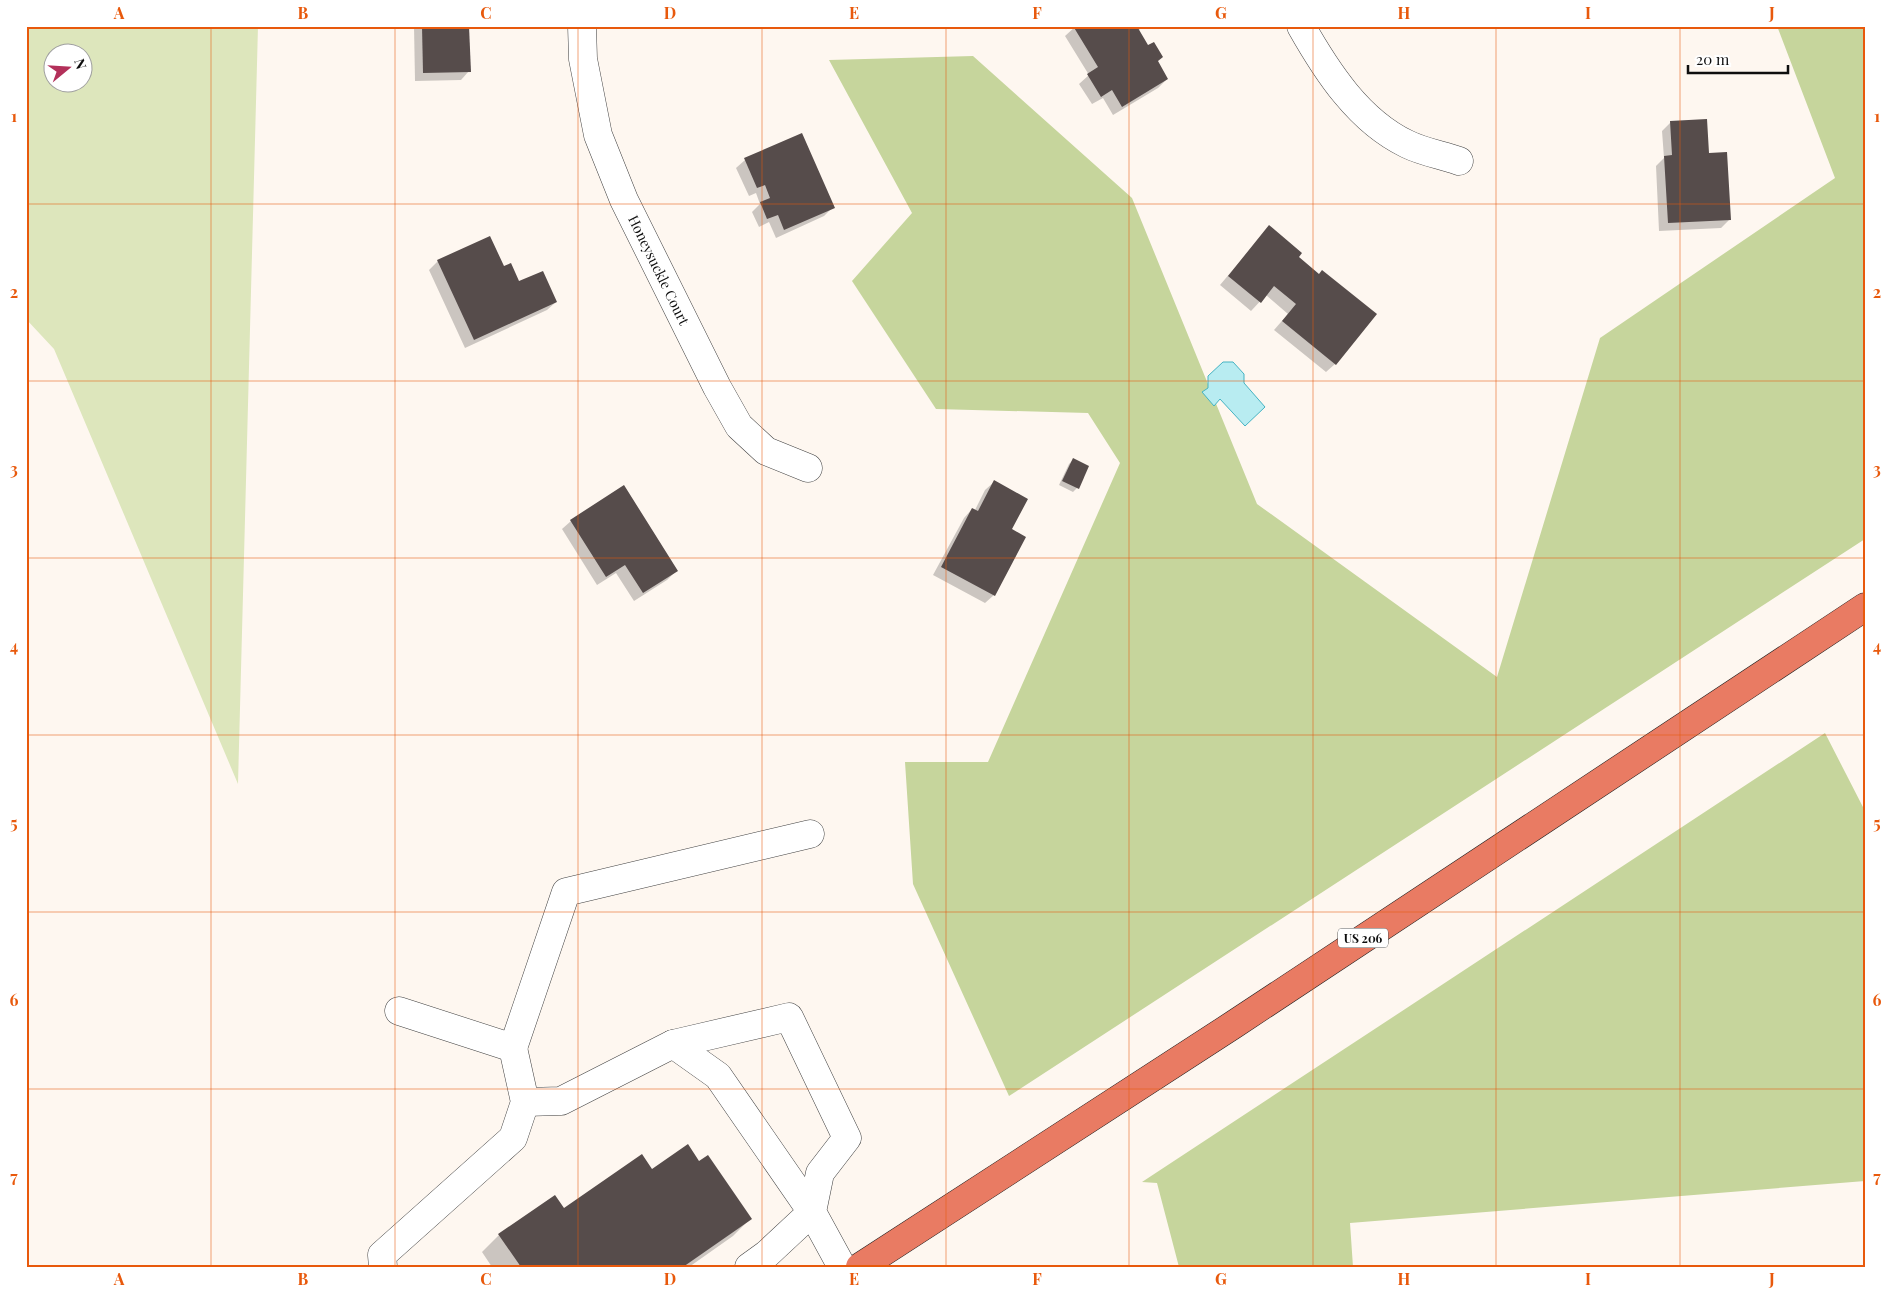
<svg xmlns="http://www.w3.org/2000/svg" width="1891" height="1293" viewBox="0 0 1891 1293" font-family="'Playfair Display',serif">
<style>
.green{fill:#dde6bc;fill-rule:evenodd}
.forest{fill:#c6d59c}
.water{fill:#b8ecf1;stroke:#45b3c3}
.shadow{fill:#0003}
.building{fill:#564c4b}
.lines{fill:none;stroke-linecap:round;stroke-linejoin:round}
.minor-casing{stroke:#414141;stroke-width:29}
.highway-casing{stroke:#1f1f1f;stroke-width:29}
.minor{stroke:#fff;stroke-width:28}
.highway{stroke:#e97b63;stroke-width:28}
.grid{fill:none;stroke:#e8590c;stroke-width:1;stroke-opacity:0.55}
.labels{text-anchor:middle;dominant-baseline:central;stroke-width:5;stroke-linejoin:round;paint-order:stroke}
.shield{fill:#fff;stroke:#565656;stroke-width:1}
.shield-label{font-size:12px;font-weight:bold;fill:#0e0e0e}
.street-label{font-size:14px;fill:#0e0e0e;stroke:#fff}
.neatline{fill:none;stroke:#e8590c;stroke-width:2}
.grid-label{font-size:16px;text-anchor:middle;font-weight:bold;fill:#e8590c}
</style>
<rect width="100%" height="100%" fill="#fef7f0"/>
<path class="green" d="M26 26H258L238 784 54 349 26 319ZM52 52H82V82H52Z"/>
<g class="forest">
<path d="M1777 26H1865V539L1009 1096 913 884 905 762H988L1120 463 1088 413 936 409 852 281 912 213 829 60 973 56 1132 198 1257 504 1497 677 1600 338 1835 178Z"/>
<path d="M1825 733 1865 811V1181L1350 1223 1353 1267H1179L1157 1183 1142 1182Z"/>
</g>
<path class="water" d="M1223 362H1233L1244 374V383L1265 407 1245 426 1220 399 1214 406 1202 392 1208 388V376Z"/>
<g class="shadow">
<path d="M414 26H468L469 71 461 80 415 81Z"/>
<path d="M1076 26H1143L1138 31 1167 79 1158 88 1113 115 1103 98 1092 104 1079 84 1089 75 1065 36Z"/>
<path d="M1671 122 1708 155 1730 219 1721 228 1659 231 1656 166 1664 158 1662 131Z"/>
<path d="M745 160 833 207 824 216 776 238 769 222 759 227 752 212 760 204 756 193 749 196 736 168Z"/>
<path d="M1269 227 1297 257 1319 275 1335 364 1326 372 1274 330 1288 314 1266 295 1251 311 1220 285Z"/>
<path d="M438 261 503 268 518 283 556 302 547 310 465 348 429 270Z"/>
<path d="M1073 460 1077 488 1073 492 1059 485 1069 464Z"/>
<path d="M994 482 1010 530 994 595 985 603 933 575 964 518 972 509 975 510 985 490Z"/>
<path d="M571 521 676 571 667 580 634 601 616 573 597 585 562 529Z"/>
<path d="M699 1162 750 1219 733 1236 689 1267H492L482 1252 499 1235 563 1210 652 1171Z"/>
</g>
<g class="building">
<path d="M422 26H469L471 72 423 73Z"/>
<path d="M1073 26H1141L1138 28 1148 45 1154 42 1163 57 1158 61 1168 79 1122 107 1112 90 1101 97 1087 74 1098 67Z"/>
<path d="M1707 119 1709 153 1727 152 1731 220 1668 223 1664 156 1672 155 1670 121Z"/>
<path d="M802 133 835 208 784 230 778 215 767 219 760 202 770 198 765 185 757 188 744 158Z"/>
<path d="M1269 225 1302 253 1299 257 1319 274 1322 270 1377 314 1336 365 1282 321 1296 304 1274 286 1261 303 1228 276Z"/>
<path d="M490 236 504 266 511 263 519 281 543 271 557 302 474 340 437 260Z"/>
<path d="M1073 458 1089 466 1079 489 1062 481Z"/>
<path d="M994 480 1028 499 1012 529 1026 537 995 596 941 567 972 508 978 511Z"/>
<path d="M624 485 678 571 643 593 625 565 606 577 570 520Z"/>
<path d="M688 1144 699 1161 708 1155 752 1219 683 1267H521L498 1234 555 1195 564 1208 642 1154 652 1169Z"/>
</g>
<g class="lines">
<g class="minor-casing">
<g id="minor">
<path d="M582 26 583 59 598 135 624 200 717 387 739 426 766 451 808 468"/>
<path d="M1301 26C1327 72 1359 121 1407 144 1423 152 1442 155 1459 161"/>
<path d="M399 1011 513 1048 566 892 810 834"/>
<path d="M673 1044 718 1076 812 1212 767 1254 749 1267"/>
<path d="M525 1102 561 1101 673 1044 789 1017 847 1138 820 1173 812 1212 842 1267"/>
<path d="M383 1267 382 1255 513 1138 525 1102 513 1048"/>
</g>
</g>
<g class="highway-casing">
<path id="highway" d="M860 1267 1233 1025 1865 607"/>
</g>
<use href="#minor" class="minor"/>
<use href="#highway" class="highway"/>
</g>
<path class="grid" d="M211 26V1267M395 26V1267M578 26V1267M762 26V1267M946 26V1267M1129 26V1267M1313 26V1267M1496 26V1267M1680 26V1267M26 204H1865M26 381H1865M26 558H1865M26 735H1865M26 912H1865M26 1089H1865"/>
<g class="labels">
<rect class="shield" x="1338" y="928.5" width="50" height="19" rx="4"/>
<g class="shield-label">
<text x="1363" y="938">US 206</text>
</g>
<g class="street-label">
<text transform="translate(659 270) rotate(64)">Honeysuckle Court</text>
</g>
</g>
<rect width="1891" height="1293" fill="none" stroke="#ffffff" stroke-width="55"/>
<g transform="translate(68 68) rotate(72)"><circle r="24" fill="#ffffff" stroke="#9f9f9f"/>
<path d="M0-4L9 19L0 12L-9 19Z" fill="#b3305a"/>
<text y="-8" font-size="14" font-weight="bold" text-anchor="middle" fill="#0e0e0e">N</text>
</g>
<path d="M1688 65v8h100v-8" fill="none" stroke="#0e0e0e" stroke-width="2.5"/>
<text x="1696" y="65" font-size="15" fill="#0e0e0e" stroke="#ffffff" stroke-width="4" paint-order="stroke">20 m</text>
<rect x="28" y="28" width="1836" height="1238" class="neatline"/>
<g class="grid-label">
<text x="119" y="19">A</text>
<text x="303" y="19">B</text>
<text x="486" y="19">C</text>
<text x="670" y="19">D</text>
<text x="854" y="19">E</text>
<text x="1037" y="19">F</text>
<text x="1221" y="19">G</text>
<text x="1404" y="19">H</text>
<text x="1588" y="19">I</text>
<text x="1772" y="19">J</text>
<text x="14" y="122">1</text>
<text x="1877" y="122">1</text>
<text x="14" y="298">2</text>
<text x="1877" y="298">2</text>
<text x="14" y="475">3</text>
<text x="1877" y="475">3</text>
<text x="14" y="652">4</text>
<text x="1877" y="652">4</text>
<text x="14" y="829">5</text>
<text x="1877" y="829">5</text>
<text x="14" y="1006">6</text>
<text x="1877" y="1006">6</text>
<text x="14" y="1183">7</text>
<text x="1877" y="1183">7</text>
<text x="119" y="1285">A</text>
<text x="303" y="1285">B</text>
<text x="486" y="1285">C</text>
<text x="670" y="1285">D</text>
<text x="854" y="1285">E</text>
<text x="1037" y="1285">F</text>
<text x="1221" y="1285">G</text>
<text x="1404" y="1285">H</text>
<text x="1588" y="1285">I</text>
<text x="1772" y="1285">J</text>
</g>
</svg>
